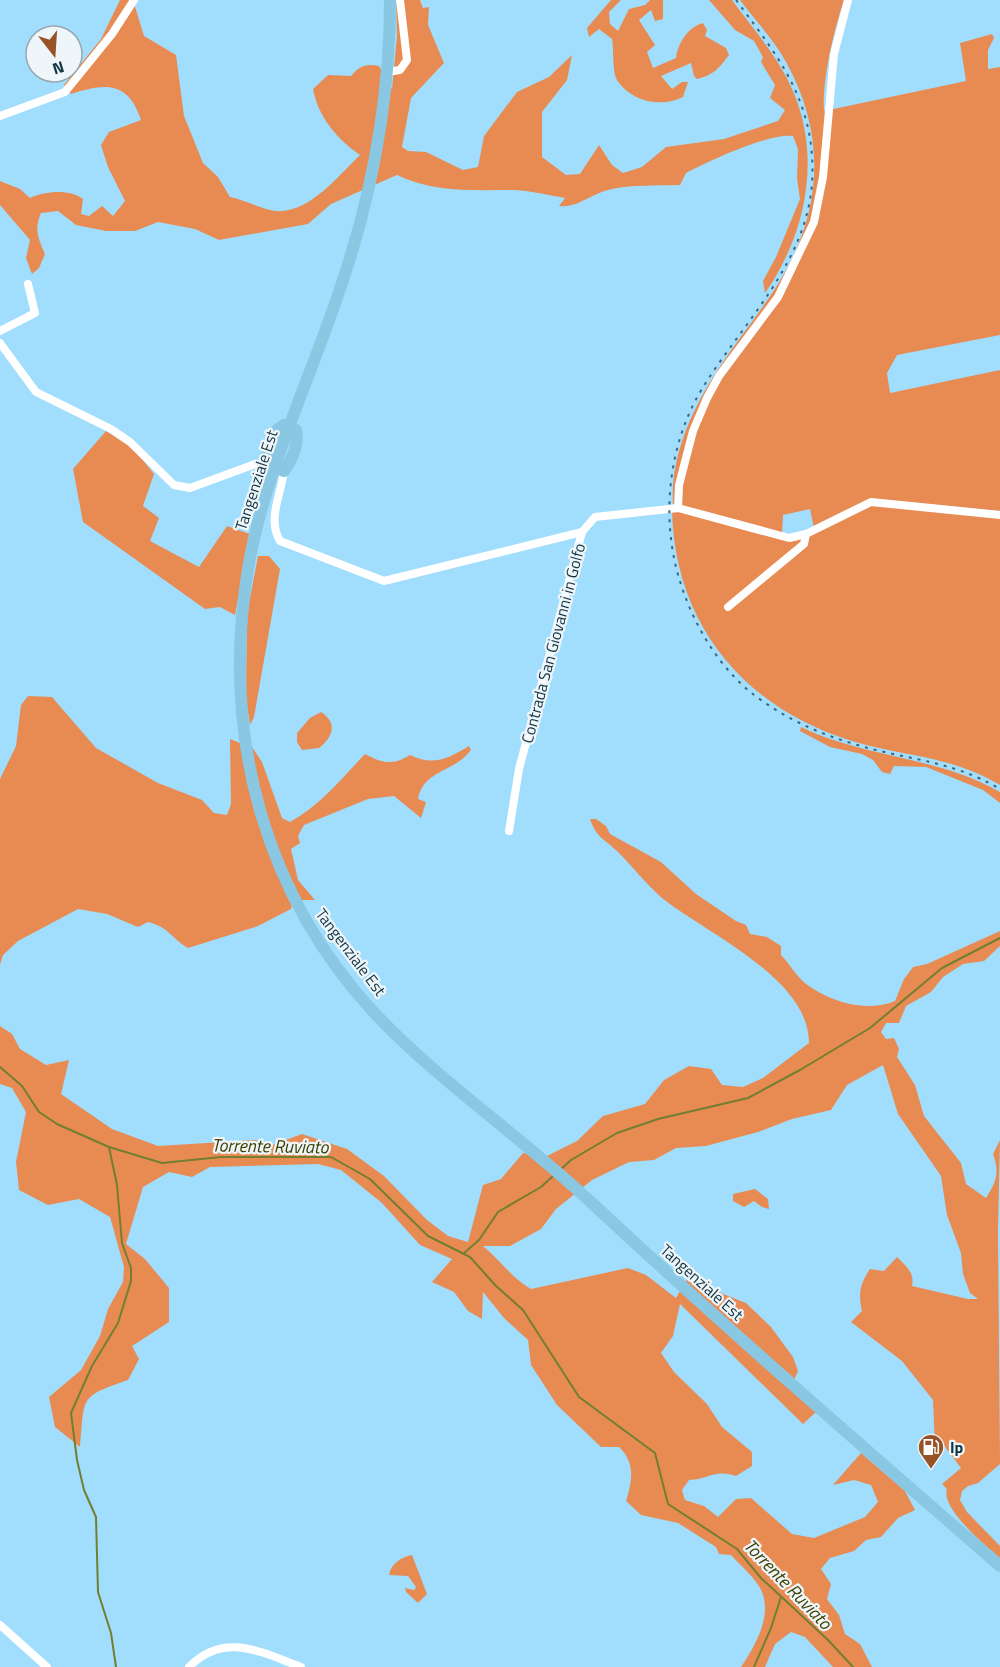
<svg xmlns="http://www.w3.org/2000/svg" width="1000" height="1667" viewBox="0 0 1000 1667" font-family="'Titillium Web',sans-serif">
<style>
.green{fill:#e88b53}
.lines{fill:none;stroke-linecap:round;stroke-linejoin:round}
.stream{stroke:#727e30;stroke-width:2}
.minor{stroke:#fff;stroke-width:8}
.primary{stroke:#8ac7e2;stroke-width:12}
.rail{stroke:#3d667a;stroke-width:2;stroke-dasharray:3 6;stroke-linecap:butt}
.labels{text-anchor:middle;dominant-baseline:central;stroke-width:4.5;stroke-linejoin:round;paint-order:stroke}
.street-label{font-size:16px;fill:#133443;stroke:#eff6fa}
.poi-label{font-size:16px;font-weight:bold;fill:#133443;stroke:#eff6fa;text-anchor:start}
.water-label{font-size:18px;font-style:italic;fill:#3f4000;stroke:#eff6fa}
</style>
<rect width="100%" height="100%" fill="#a1defd"/>
<g class="green">
<path d="M120 0H133L144 36 176 55 184 116 203 163 218 177 230 197C245 200 261 209 275 211 309 214 338 176 360 155 338 140 318 117 313 89L328 75 351 76C359 66 366 63 379 66L392 89 397 36 396 0H420L423 8 429 7 428 25 444 63 411 98 402 147 408 151 426 152 463 170 478 167 484 136 517 92 549 77 572 55 567 80 542 112V157L566 175 580 174 599 145 612 165 623 173 642 167 666 147 724 139 778 121 785 110 770 98 775 85 761 62 763 57 754 41 735 30 709 0H732C754 30 781 60 795 96 821 162 805 236 765 293L763 281 776 257 800 199 797 179 798 149 793 136C769 133 709 161 686 173L680 185C655 186 632 184 608 190 589 195 578 208 559 206L565 198C549 195 531 191 515 190 474 190 434 193 397 175L331 204 308 224 219 240 195 229 158 222 135 231H106L76 225 58 211 41 213C34 229 38 238 45 254L39 268 32 274 26 258 30 240 0 205V181L20 189 30 198C46 191 69 189 83 199L81 214 89 216 102 206 113 216 125 201 108 167 101 145 109 132 141 120C128 81 106 83 71 94L64 85 101 39Z"/>
<path d="M611 0H621L609 12 610 24 618 31 629 9 645 5 650 0H663V19L655 21 651 10 639 20 655 45 647 52 653 68 676 58C678 43 688 27 703 23L707 30 705 36 726 48 729 55C719 68 714 75 697 79L694 76 691 63 661 76 672 89 682 82H688L683 97C662 108 631 102 617 80 612 71 614 50 612 39L599 29 589 37 587 28Z"/>
<path d="M740 0H844C834 30 822 79 824 111L966 81 960 43 992 34 994 38 988 50V69L1000 67V335L897 355 887 373 890 393 1000 370V511L876 499 814 528 810 509 783 515 782 534 673 504C670 456 693 407 719 368 740 336 765 307 784 274 823 205 825 132 786 62 774 40 755 20 740 0Z"/>
<path d="M106 431 133 448 154 474 143 506 159 518 150 541 199 567 227 526 250 534 235 615 220 607 205 609 83 522 73 469Z"/>
<path d="M871 504 1000 516V785C949 755 905 757 852 741 744 708 674 624 672 509L791 540Z"/>
<path d="M258 556H269L280 569 254 717 250 725 246 699 247 614Z"/>
<path d="M28 696 52 697 96 748 158 783 202 800 214 813 227 815 231 804 230 739 240 743 258 822 292 905 291 909 258 926 188 948C171 938 169 927 148 922L138 927 107 914 78 909 18 941 3 955 0 965V779L16 746 21 705Z"/>
<path d="M321 712C338 723 333 737 319 748L302 750 297 742V733L310 718Z"/>
<path d="M801 727C865 758 937 756 1000 792V803L983 790 926 767 894 766 890 774 882 772 873 760 862 754 830 747 800 731Z"/>
<path d="M469 746 471 750C455 772 423 770 418 799L426 802 421 818 394 796 368 799 304 825 298 836 300 843 291 849 298 880 315 900H301C277 851 258 801 252 747L262 762 282 818 290 822C322 804 341 779 365 754 382 763 392 766 410 755 433 766 448 759 469 746Z"/>
<path d="M590 819H596L606 826 610 834 661 862 696 894 736 921 746 925 750 934 767 937 781 946V955C790 964 796 976 806 984 830 1002 867 1013 895 1001L904 979 913 967 927 964 1000 931V946L984 961 963 964 943 977 931 992 906 1006 899 1023H886L881 1032 886 1039 894 1038 899 1049 897 1057 915 1085 924 1116 961 1163 966 1184 986 1198C996 1182 1000 1173 993 1154L1000 1140 998 1230 1000 1464 978 1483 968 1486 962 1491 960 1500 967 1512 1000 1546V1558C986 1546 940 1508 947 1489L942 1484 961 1468 942 1443 935 1447 933 1400 902 1361 851 1322 862 1311C858 1293 860 1284 870 1269L884 1271 897 1257C906 1266 915 1273 912 1286L968 1299H978L970 1293 963 1274 961 1253 947 1215 941 1176 898 1114 883 1065 847 1085 831 1110 792 1119 758 1132 706 1146 676 1148 654 1160 629 1162 592 1180 556 1209 541 1229 510 1246H483C500 1260 512 1278 531 1289L628 1268 646 1275 676 1298 680 1291 816 1412 803 1424 680 1304 673 1336 661 1353 674 1372 707 1404 722 1427 752 1452V1466L736 1476C713 1469 711 1479 689 1480L682 1490 685 1500 704 1506 718 1517 736 1499 751 1498 792 1534 814 1538 865 1517 878 1502 871 1485 854 1480 833 1485 861 1453 905 1491 915 1510 898 1518 881 1537 866 1540 854 1551 830 1558 821 1569 831 1584 827 1599 839 1615 845 1634 860 1644 872 1667H833L805 1637 791 1632 775 1644 765 1667H741C755 1646 772 1617 762 1592 757 1579 740 1565 731 1555L719 1554 716 1547 678 1523 641 1515 626 1501C632 1482 636 1463 619 1447H601L557 1405 531 1365 528 1340 504 1318 483 1292 482 1319 468 1311 454 1292 432 1282 452 1259 420 1245 382 1203 341 1170 318 1164 210 1167 192 1177 169 1172 143 1187 126 1244 145 1259 169 1288V1322L132 1346 139 1359 128 1380C78 1397 85 1397 80 1447L55 1427 49 1397 81 1370 100 1336 108 1309 123 1282 124 1267 110 1217 79 1199 48 1205 19 1190 16 1162 26 1112 12 1088 0 1084V1026L12 1034 20 1049 46 1065 69 1060 61 1094 112 1129 158 1146 255 1140 272 1145 302 1134 347 1149 384 1176 427 1220 448 1236 468 1242 483 1185 501 1179 523 1153 547 1156 577 1141 603 1116 645 1104 664 1080 689 1066 711 1069 722 1085 743 1087 763 1078 809 1043C809 978 707 934 662 898 646 884 633 867 618 852 604 838 597 839 590 819Z"/>
<path d="M755 1189 768 1199 769 1209 762 1207 754 1201 744 1207 733 1201V1194Z"/>
<path d="M692 1274 723 1294 746 1303 771 1327 793 1357 798 1371 794 1380 684 1284Z"/>
<path d="M412 1555 427 1594 418 1603 406 1592 405 1588 414 1590 416 1587 408 1576 389 1575C391 1564 401 1557 412 1555Z"/>
</g>
<g class="lines">
<g class="stream">
<path d="M0 1067 22 1086 39 1112 57 1124 109 1147 162 1163 221 1157H331L370 1179 428 1236 470 1257 496 1286 523 1310 579 1397 655 1453 668 1504 737 1549 761 1578 828 1640 853 1667"/>
<path d="M109 1147 117 1185 122 1243 131 1268V1281L118 1323 92 1366 71 1413 77 1460 84 1490 96 1517 98 1592 111 1633 116 1667"/>
<path d="M560 1170 571 1160 617 1133 658 1119 748 1098 800 1070 870 1028 942 968 1000 938"/>
<path d="M464 1253 479 1240 498 1212 541 1187 553 1176"/>
<path d="M754 1667 771 1628 781 1597"/>
</g>
<g class="minor">
<path d="M387 72 400 70 407 60 400 0"/>
<path d="M0 116 65 92 112 34 134 0"/>
<path d="M0 331 35 313 28 284"/>
<path d="M0 343 36 392 111 429 130 442 174 485 190 488 255 464H266"/>
<path d="M284 471C281 494 267 520 280 541L384 581 582 532"/>
<path d="M678 508 679 485 693 431 707 398 719 376 778 297 814 222 823 177 834 54 848 0"/>
<path d="M728 607 804 544 806 534"/>
<path d="M509 831 519 769 582 532 595 517 678 508 789 538 806 534 871 502 1000 515"/>
<path d="M0 1625 47 1667"/>
<path d="M189 1667C224 1631 261 1652 301 1667"/>
</g>
<g class="primary">
<path d="M390 0C390 106 369 210 333 309 304 393 265 475 249 563 219 735 264 904 390 1029 453 1091 528 1143 593 1204 726 1328 863 1447 1000 1566"/>
<path d="M284 425 296 430C299 444 292 460 284 471L266 464 265 460 277 430Z"/>
</g>
<path class="rail" d="M736 0C780 59 817 104 812 184 806 262 745 321 705 384 670 438 661 510 677 571 689 616 713 660 749 691 779 715 814 732 851 743 904 760 949 759 1000 789"/>
</g>
<defs>
<g id="fuel-pin" transform="scale(1.35)"><path d="M0 17L-7.5 6A9.5 9.5 0 1 1 7.5 6Z" fill="#975226" stroke="#eff6fa"/><path d="M-5.5-6h7V0h2V4h1.3V-2.5L3-4.5l.8-.8L6-3V5H2.5V1h-1V6h-7ZM-4.2-4.7v3.2H.2V-4.7Z" fill="#fff"/></g>
</defs>
<g fill-rule="evenodd">
<use href="#fuel-pin" x="931" y="1447"/>
</g>
<g class="labels">
<g class="street-label">
<text transform="translate(256 480) rotate(-72)">Tangenziale Est</text>
<text transform="translate(553 643) rotate(-75)">Contrada San Giovanni in Golfo</text>
<text transform="translate(351 952) rotate(53)">Tangenziale Est</text>
<text transform="translate(702 1282) rotate(42)">Tangenziale Est</text>
</g>
<g class="poi-label">
<text x="950" y="1447">Ip</text>
</g>
<g class="water-label">
<text transform="translate(270 1146) rotate(1)">Torrente Ruviato</text>
<text transform="translate(788 1584) rotate(46)">Torrente Ruviato</text>
</g>
</g>
<g transform="translate(54 54) rotate(163)"><circle r="28" fill="#eff6fa" stroke="#97a8b1" stroke-width="1.5"/>
<path d="M0-4.5L10 22L0 15L-10 22Z" fill="#975226"/>
<text y="-9" font-size="16" font-weight="bold" text-anchor="middle" fill="#133443">N</text>
</g>
</svg>
